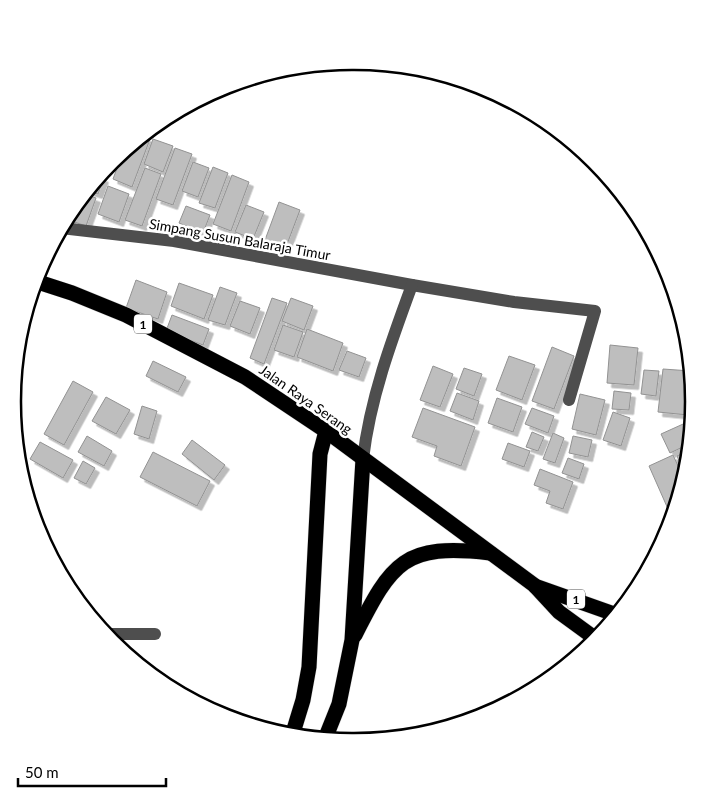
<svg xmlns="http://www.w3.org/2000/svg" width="706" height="803" viewBox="0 0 706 803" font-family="Lato,sans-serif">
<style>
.building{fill:#bebebe;stroke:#929292;filter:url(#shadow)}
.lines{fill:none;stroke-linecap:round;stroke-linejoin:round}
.highway-casing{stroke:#dbdbdb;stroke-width:16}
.minor{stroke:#4e4e4e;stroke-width:12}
.highway{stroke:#000;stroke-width:15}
.labels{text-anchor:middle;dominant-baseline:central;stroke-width:5;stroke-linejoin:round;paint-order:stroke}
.shield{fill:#fff;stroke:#4c4c4c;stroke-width:1}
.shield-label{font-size:12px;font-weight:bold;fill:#000}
.street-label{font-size:14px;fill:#000;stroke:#fff}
.rim{fill:none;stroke:#000;stroke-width:2.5}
</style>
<defs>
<filter id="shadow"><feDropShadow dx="4.5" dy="4.5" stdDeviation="0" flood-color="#0004"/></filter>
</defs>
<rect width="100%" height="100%" fill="#fff"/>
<g class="building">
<path d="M143 136 150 139 132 187 113 179 123 152Z"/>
<path d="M153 139 173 146 163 172 144 164Z"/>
<path d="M175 148 192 154 173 205 156 199Z"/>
<path d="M193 162 209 168 198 197 182 191Z"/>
<path d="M213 167 228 173 215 208 199 203Z"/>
<path d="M145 168 161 174 142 226 125 220Z"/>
<path d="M232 175 249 182 231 231 213 224Z"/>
<path d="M99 176 104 178 98 194 88 191Z"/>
<path d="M108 186 129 194 119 222 98 214Z"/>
<path d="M85 194 96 198 86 226 66 219Z"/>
<path d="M279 202 300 210 286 247 265 240Z"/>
<path d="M246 205 264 212 253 239 235 232Z"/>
<path d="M186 206 210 215 203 233 179 223Z"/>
<path d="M136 280 167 292 158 319 126 308Z"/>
<path d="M179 283 213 295 204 319 171 306Z"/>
<path d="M220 287 237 293 225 325 208 320Z"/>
<path d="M272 298 287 303 264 364 250 358Z"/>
<path d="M291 298 313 306 304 330 282 321Z"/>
<path d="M240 301 260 308 250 334 230 326Z"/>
<path d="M172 315 209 329 203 345 166 331Z"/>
<path d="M283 325 303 332 294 357 274 350Z"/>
<path d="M307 329 343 343 333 371 297 357Z"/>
<path d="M610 345 638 348 634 385 607 383Z"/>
<path d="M552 347 574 356 554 409 532 401Z"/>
<path d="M347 351 366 358 359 377 339 370Z"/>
<path d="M509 356 535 365 522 400 496 390Z"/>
<path d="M153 361 186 377 178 392 146 376Z"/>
<path d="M433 366 453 374 440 407 420 400Z"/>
<path d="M464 368 482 374 474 396 456 389Z"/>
<path d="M663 369 691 371 688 415 658 412Z"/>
<path d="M644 370 659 371 656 396 641 394Z"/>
<path d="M73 381 93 392 64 445 44 434Z"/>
<path d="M614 391 631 393 629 410 612 409Z"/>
<path d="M457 393 479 401 473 420 450 411Z"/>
<path d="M580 394 605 400 596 435 572 429Z"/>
<path d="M106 397 130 410 116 434 92 421Z"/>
<path d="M497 398 522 407 513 432 488 423Z"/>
<path d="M142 406 157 411 149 439 134 434Z"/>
<path d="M423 408 475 427 461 466 434 456 437 446 412 437Z"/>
<path d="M532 408 554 416 548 433 525 424Z"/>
<path d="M613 412 630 418 621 446 603 440Z"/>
<path d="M692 420 689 444 670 453 661 434Z"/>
<path d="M532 432 544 437 538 451 526 447Z"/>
<path d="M553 433 564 438 555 463 543 459Z"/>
<path d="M87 436 112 451 104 466 78 452Z"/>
<path d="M573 436 592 440 588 457 569 453Z"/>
<path d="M192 440 225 465 214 480 182 454Z"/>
<path d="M40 442 73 460 63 478 30 459Z"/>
<path d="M508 443 530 451 524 467 502 459Z"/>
<path d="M689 450 687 468 685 475 677 456Z"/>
<path d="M153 452 210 481 197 506 140 477Z"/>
<path d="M673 455 684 479 675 506 668 509 649 466Z"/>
<path d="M568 458 584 464 579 479 562 473Z"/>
<path d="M83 461 95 468 86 484 74 478Z"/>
<path d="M540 469 573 482 563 509 546 503 550 491 534 485Z"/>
</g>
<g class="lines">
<g class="highway-casing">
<g id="highway">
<path d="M35 281 72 293 126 315 245 377 326 431 534 585 559 612 596 639"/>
<path d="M535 586 617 615"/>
<path d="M355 635C392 562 404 543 490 553"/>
<path d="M292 736 303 700 309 667 320 454 326 431"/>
<path d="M325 739 339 704 352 640 363 459"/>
</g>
</g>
<g class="minor">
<path d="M61 228 174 241 412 285 514 302 595 311 569 400"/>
<path d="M363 459C370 399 391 342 412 285"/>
<path d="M106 634H155"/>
</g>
<use href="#highway" class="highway"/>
</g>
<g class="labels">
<g class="shield">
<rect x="134" y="314.5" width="18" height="19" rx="4"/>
<rect x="567" y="589.5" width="18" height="19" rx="4"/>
</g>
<g class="shield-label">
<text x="143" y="324">1</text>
<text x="576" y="599">1</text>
</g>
<g class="street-label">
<text transform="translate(240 239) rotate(10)">Simpang Susun Balaraja Timur</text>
<text transform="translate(306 399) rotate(35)">Jalan Raya Serang</text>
</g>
</g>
<path d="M0 0H706V803H0ZM352 70H354A331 331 0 0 1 685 401V402A331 331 0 0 1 354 733H352A331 331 0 0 1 21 402V401A331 331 0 0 1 352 70Z" fill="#fff" fill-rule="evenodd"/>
<path class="rim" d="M352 70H354A331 331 0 0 1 685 401V402A331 331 0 0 1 354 733H352A331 331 0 0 1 21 402V401A331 331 0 0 1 352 70Z"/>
<path d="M18 778v8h148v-8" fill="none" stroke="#000000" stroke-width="2.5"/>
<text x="25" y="778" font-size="15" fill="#000000" stroke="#ffffff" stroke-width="4" paint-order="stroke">50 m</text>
</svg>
